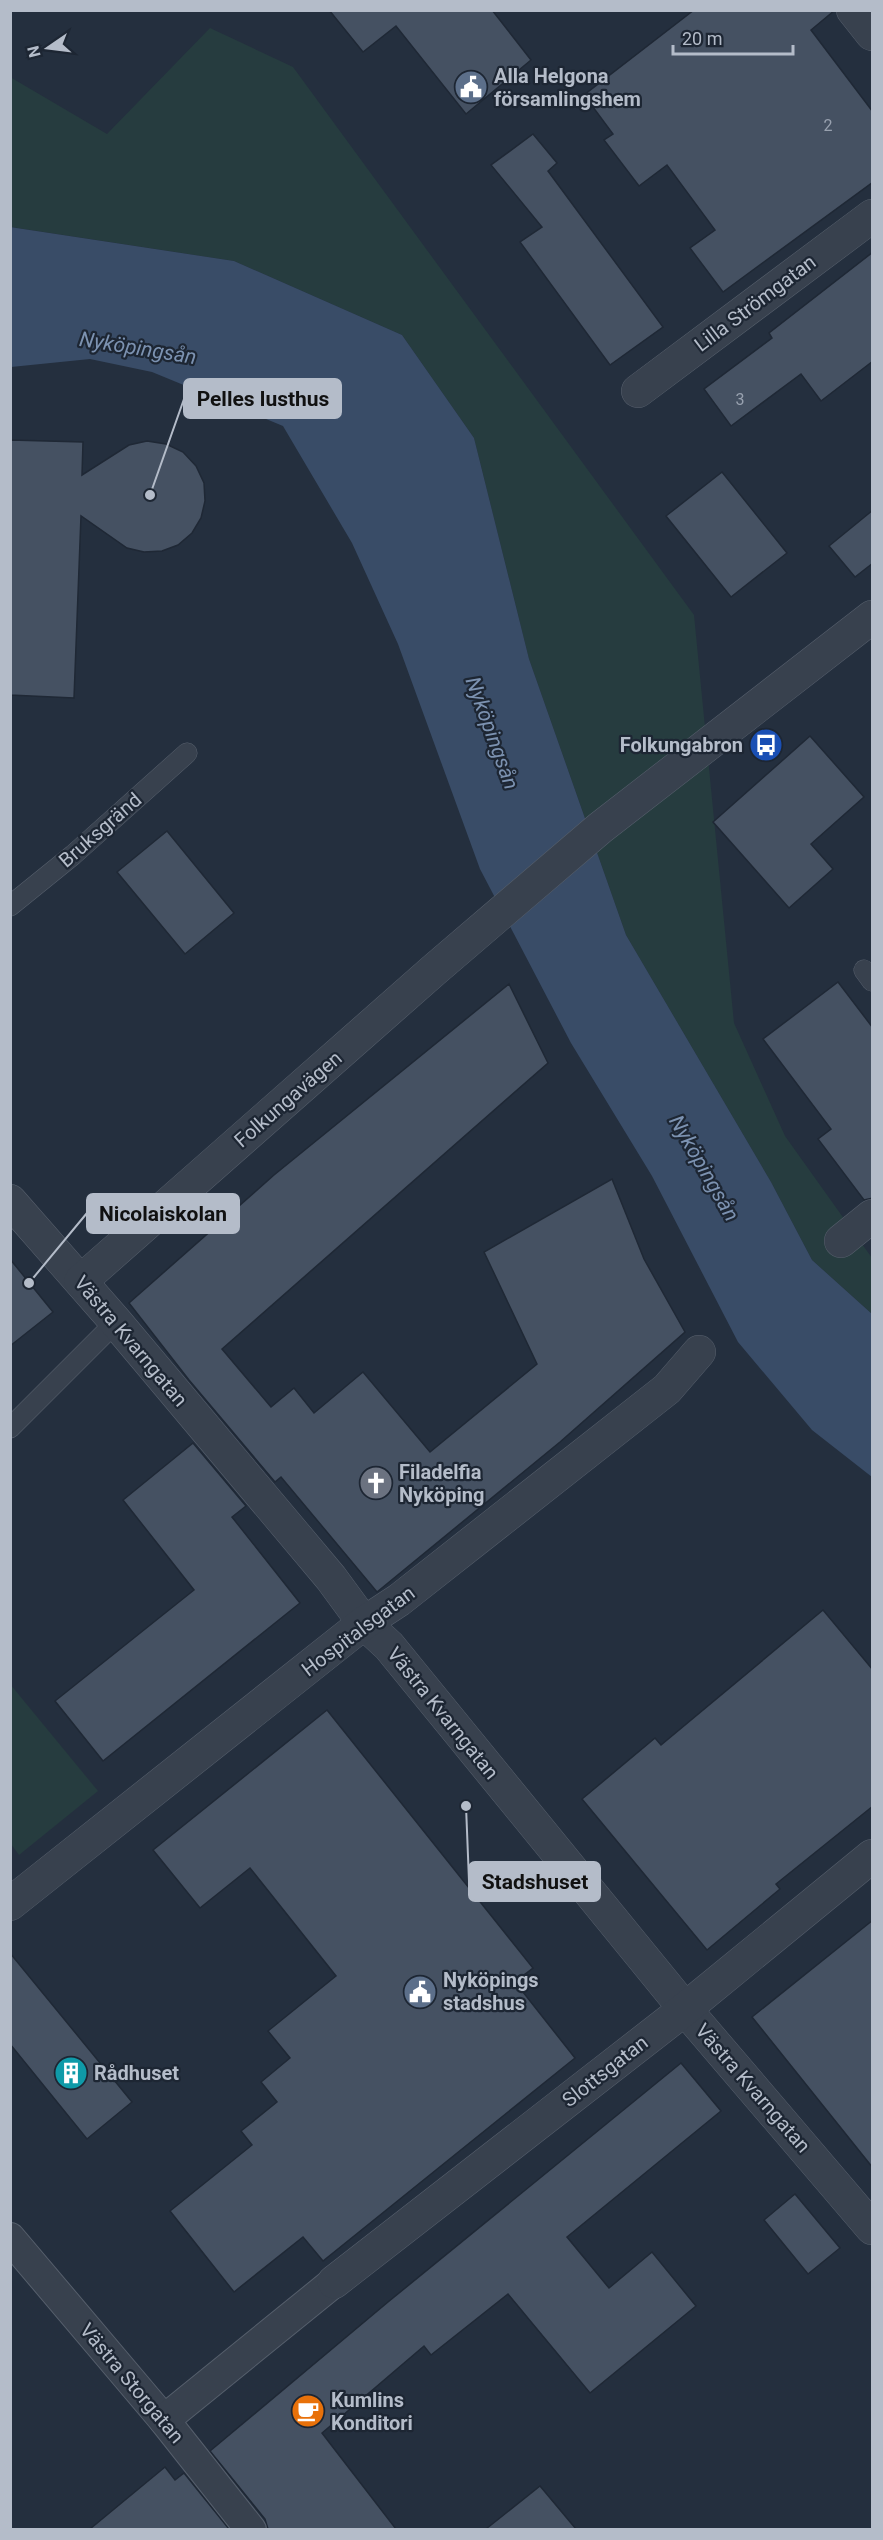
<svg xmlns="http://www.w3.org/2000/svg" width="883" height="2540" viewBox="0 0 883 2540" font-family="Roboto,sans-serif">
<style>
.green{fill:#263c3f}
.water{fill:#394c67}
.building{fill:#455162;stroke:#1f2835;stroke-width:1.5}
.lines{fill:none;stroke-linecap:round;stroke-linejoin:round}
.service-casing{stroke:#565f6c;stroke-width:21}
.pedestrian-casing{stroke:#565f6c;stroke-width:32}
.minor-casing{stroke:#565f6c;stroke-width:34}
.service{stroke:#38414e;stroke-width:20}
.pedestrian{stroke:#38414e;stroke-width:30}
.minor{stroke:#38414e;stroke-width:33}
.labels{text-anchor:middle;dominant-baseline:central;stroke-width:4.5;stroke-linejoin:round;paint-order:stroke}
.number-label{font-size:16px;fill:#98a1af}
.poi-label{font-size:20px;font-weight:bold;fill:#b4bcc9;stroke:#1d2633;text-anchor:start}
.street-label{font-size:20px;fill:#b4bcc9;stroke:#1d2633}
.water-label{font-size:21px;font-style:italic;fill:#7c92b1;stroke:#1d2633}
.leader{fill:none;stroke:#b4bcc9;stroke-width:2}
.callout-dot{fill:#b4bcc9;stroke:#1d2633;stroke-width:2}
.callout{fill:#b4bcc9;stroke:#b4bcc9;stroke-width:2}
.callout-label{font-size:21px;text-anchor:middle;font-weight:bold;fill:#111}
</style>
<rect width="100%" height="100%" fill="#242f3e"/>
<g class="green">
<path d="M210 28 293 67 694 615 734 1023 785 1136 872 1258V1314L812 1260 771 1182 626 935 529 659 474 438 402 335 234 261 11 227 10 77 107 134Z"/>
<path d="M10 1684 98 1791 19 1855 11 1844Z"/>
</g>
<path class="water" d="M10 227 234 261 402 335 474 438 529 659 626 935 771 1182 812 1260 872 1314V1477L812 1430 738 1342 652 1176 571 1043 480 869 398 644 352 543 283 426 152 372 90 359 11 367Z"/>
<g class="building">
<path d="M329 10H492L531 60 466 114 396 26 363 52Z"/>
<path d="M694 10H835L811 30 873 112V182L723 292 690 248 715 230 667 165 639 186 604 140 613 134 584 95Z"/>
<path d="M533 134 557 163 548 171 663 327 610 365 520 242 542 227 491 165Z"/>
<path d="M873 252V361L821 401 801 374 731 426 704 389 772 338 769 333Z"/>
<path d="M10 440 83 442 82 475 129 445 147 441 166 444 183 452 196 466 204 483 205 501 201 518 192 533 178 545 162 551 144 552 127 548 81 516 74 698 10 695Z"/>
<path d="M722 472 787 553 731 597 666 516Z"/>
<path d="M873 510V563L855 577 829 546Z"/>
<path d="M810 736 864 797 811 844 833 869 789 908 713 822Z"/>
<path d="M167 831 234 913 185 954 117 872Z"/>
<path d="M838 982 873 1028V1198L864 1200 818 1139 831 1129 763 1039Z"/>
<path d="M509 984 548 1063 222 1349 271 1407 294 1388 314 1413 363 1372 430 1452 537 1364 484 1252 612 1179 644 1259 685 1332 560 1442 377 1592 281 1477 275 1482 189 1380 129 1303 274 1175Z"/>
<path d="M10 1259 53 1312 10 1346Z"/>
<path d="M193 1443 246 1506 232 1517 300 1603 103 1761 55 1701 194 1590 123 1500Z"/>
<path d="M823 1610 873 1670V1806L776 1884 780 1889 707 1950 582 1799 655 1738 661 1745Z"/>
<path d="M327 1710 533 1968 515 1982 575 2058 323 2261 303 2237 234 2292 170 2211 252 2145 241 2131 277 2102 261 2082 290 2058 268 2031 336 1976 250 1868 200 1908 153 1850Z"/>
<path d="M873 1920V2168L752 2017Z"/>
<path d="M10 1953 132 2102 87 2139 10 2044Z"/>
<path d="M681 2063 721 2111 567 2237 609 2288 652 2252 696 2306 590 2393 508 2294 431 2355 424 2346 322 2433 396 2529H268L265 2519 210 2451 388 2302Z"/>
<path d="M795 2194 840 2248 808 2274 764 2220Z"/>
<path d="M165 2467 175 2480 184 2473 229 2529H90Z"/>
<path d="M540 2486 576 2529H486Z"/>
</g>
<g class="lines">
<g class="service-casing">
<g id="service">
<path d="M10 906 73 855 187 753"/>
<path d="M864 970 872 981"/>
<path d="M10 1428 116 1322"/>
</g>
</g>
<g class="pedestrian-casing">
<g id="pedestrian">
<path d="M10 2238 164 2420 251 2530"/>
<path d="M164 2420 334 2282"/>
</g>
</g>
<g class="minor-casing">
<g id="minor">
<path d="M853 10 872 34"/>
<path d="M638 391 872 216"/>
<path d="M10 1201 116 1322 331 1578 364 1623 389 1646 685 2009 872 2228"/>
<path d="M841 1241 872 1216"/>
<path d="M81 1281 434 970 600 828 872 617"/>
<path d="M10 1904 364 1623 399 1600 667 1389 699 1352"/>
<path d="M334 2282 685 2009 872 1856"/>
</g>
</g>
<use href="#service" class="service"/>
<use href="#pedestrian" class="pedestrian"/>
<use href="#minor" class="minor"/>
</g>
<defs>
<g id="civic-disc" transform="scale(1.725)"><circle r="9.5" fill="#5c6f8a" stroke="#1d2633"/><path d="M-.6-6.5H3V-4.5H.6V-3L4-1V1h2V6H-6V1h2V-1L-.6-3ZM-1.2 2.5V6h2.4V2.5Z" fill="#fff"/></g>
<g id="bus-disc" transform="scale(1.725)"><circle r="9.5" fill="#1a4fb4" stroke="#1d2633"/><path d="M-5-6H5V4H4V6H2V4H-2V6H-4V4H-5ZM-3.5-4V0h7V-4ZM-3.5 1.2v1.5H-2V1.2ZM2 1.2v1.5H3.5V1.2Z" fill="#fff"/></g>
<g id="church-disc" transform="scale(1.725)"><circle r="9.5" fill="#6b7280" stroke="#1d2633"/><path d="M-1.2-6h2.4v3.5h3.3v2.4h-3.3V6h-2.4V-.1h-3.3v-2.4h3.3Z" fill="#fff"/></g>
<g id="building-disc" transform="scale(1.725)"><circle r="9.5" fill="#0f9aa8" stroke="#1d2633"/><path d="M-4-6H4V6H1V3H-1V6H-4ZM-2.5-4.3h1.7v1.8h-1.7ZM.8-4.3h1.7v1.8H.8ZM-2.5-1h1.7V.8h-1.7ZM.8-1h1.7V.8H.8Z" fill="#fff"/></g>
<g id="cafe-disc" transform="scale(1.725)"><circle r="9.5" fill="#e8710a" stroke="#1d2633"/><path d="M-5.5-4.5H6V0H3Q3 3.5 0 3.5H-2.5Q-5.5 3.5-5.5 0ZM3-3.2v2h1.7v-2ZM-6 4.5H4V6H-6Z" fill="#fff"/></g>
</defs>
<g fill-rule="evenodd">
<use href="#civic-disc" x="471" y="87"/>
<use href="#bus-disc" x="766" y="745"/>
<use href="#church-disc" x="376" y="1483"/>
<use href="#civic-disc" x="420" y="1992"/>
<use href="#building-disc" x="71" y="2073"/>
<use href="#cafe-disc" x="308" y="2411"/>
</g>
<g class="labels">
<g class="number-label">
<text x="828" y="125">2</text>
<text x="740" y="399">3</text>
</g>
<g class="poi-label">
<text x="494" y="76">Alla Helgona<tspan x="494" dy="23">församlingshem</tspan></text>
<text x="743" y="745" text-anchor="end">Folkungabron</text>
<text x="399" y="1472">Filadelfia<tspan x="399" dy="23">Nyköping</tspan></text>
<text x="443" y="1980">Nyköpings<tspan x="443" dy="23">stadshus</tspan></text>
<text x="94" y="2073">Rådhuset</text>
<text x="331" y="2400">Kumlins<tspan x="331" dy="23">Konditori</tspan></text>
</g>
<g class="street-label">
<text transform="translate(755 303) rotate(-37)">Lilla Strömgatan</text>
<text transform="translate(100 830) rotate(-41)">Bruksgränd</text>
<text transform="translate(288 1099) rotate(-41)">Folkungavägen</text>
<text transform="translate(131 1341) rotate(50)">Västra Kvarngatan</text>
<text transform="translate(358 1631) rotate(-37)">Hospitalsgatan</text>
<text transform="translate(443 1713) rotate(51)">Västra Kvarngatan</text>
<text transform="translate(605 2071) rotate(-38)">Slottsgatan</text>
<text transform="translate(753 2088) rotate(49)">Västra Kvarngatan</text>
<text transform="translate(132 2383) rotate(50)">Västra Storgatan</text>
</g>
<g class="water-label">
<text transform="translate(138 348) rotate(9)">Nyköpingsån</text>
<text transform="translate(492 733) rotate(70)">Nyköpingsån</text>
<text transform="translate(704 1168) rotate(60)">Nyköpingsån</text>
</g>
</g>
<path class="leader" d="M150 495L184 399M29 1283L87 1213M466 1806L469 1881"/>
<g class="callout-dot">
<circle cx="150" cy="495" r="6"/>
<circle cx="29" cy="1283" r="6"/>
<circle cx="466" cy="1806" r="6"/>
</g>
<g class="callout">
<rect x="184" y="379" width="157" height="39" rx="6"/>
<rect x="87" y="1194" width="152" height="39" rx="6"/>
<rect x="469" y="1862" width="131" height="39" rx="6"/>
</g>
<g class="callout-label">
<text x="263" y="406">Pelles lusthus</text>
<text x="163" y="1221">Nicolaiskolan</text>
<text x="535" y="1889">Stadshuset</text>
</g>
<rect width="883" height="2540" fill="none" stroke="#b4bcc9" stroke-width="24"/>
<g transform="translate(48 48) rotate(256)" stroke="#1d2633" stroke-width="4.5" paint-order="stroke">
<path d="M0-4.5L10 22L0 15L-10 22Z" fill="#b4bcc9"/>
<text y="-9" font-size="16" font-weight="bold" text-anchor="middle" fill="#b4bcc9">N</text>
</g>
<path d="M673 45v9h120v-9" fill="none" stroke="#b4bcc9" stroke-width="3"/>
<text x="682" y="45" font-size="18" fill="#b4bcc9" stroke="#1d2633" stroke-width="4.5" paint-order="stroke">20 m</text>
</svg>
